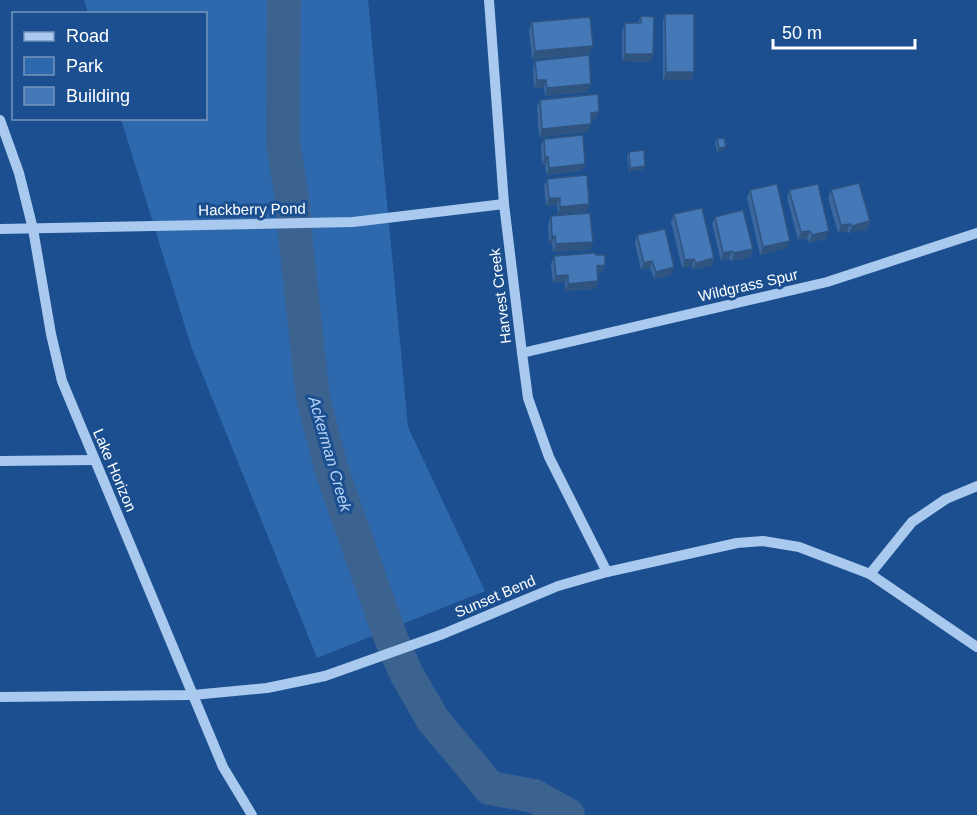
<svg xmlns="http://www.w3.org/2000/svg" width="977" height="815" viewBox="0 0 977 815" font-family="Helvetica,sans-serif">
<style>
.green{fill:#2e69ad}
.lines{fill:none;stroke-linecap:round;stroke-linejoin:round}
.river{stroke:#3c6290;stroke-width:34}
.minor{stroke:#a9c9ee;stroke-width:10}
.wall{fill:#3a679d}
.shaded-wall{fill:#305480}
.building{fill:#4478b7;stroke:#305480;stroke-width:1.5}
.labels{text-anchor:middle;dominant-baseline:central;stroke-width:6;stroke-linejoin:round;paint-order:stroke}
.street-label{font-size:15px;fill:#fff;stroke:#1b4f8f}
.water-label{font-size:16px;font-style:italic;fill:#b5d3f5;stroke:#1b4f8f}
</style>
<rect width="100%" height="100%" fill="#1b4f8f"/>
<path class="green" d="M84 0H368L408 427 485 591 317 658 191 346 121 119 206 118V14L88 13Z"/>
<g class="lines">
<path class="river" d="M284 0 283 143 293 205 296 243 313 398 332 471 390 636 406 673 433 720 490 788 534 796 568 815"/>
<g class="minor">
<path d="M489 0 504 204 522 353 528 398 549 457 607 572"/>
<path d="M0 120 19 173 33 229 51 334 62 381 223 767 252 815"/>
<path d="M0 229 353 222 504 204"/>
<path d="M522 353 827 282 977 233"/>
<path d="M0 461 95 460"/>
<path d="M870 574 912 522 946 499 977 486"/>
<path d="M0 697 193 695 267 688 325 676 443 634 558 586 607 572 737 543 763 541 799 547 870 574 977 647"/>
</g>
</g>
<g class="wall">
<path d="M665 14 694 72 691 80H663V21Z"/>
<path d="M641 16 653 54 651 62 622 61V31L625 23H638Z"/>
<path d="M532 22 590 54 532 59 529 30Z"/>
<path d="M535 61 588 92 545 96 544 87 534 88 533 68Z"/>
<path d="M540 100 596 119 591 120V124L588 132 539 137 537 107Z"/>
<path d="M544 139 582 171 546 175 545 165H542L541 146Z"/>
<path d="M717 139 724 150 717 152 715 143Z"/>
<path d="M629 152 644 169 629 172 627 156Z"/>
<path d="M547 179 587 212 558 214 557 205 546 206 544 186Z"/>
<path d="M750 190 787 248 760 255 747 198Z"/>
<path d="M789 190 826 239 809 243 807 238 798 240 787 198Z"/>
<path d="M831 190 870 221 868 229 849 233 847 231 838 233 828 198Z"/>
<path d="M674 214 714 258 711 266 693 270 692 266 682 268 671 222Z"/>
<path d="M551 216 590 250 553 252 552 243H549L548 224Z"/>
<path d="M715 217 753 249 750 257 732 261 729 259 721 261 712 224Z"/>
<path d="M637 235 671 275 654 279 650 268 641 270 635 243Z"/>
<path d="M596 255 605 265 602 273H598L596 289 565 291V282L553 283 551 264 554 256Z"/>
</g>
<g class="shaded-wall">
<path d="M593 46 590 54 532 59 535 51Z"/>
<path d="M625 54H653L651 62 622 61Z"/>
<path d="M666 72H694L691 80H663Z"/>
<path d="M537 80H546L544 87 534 88Z"/>
<path d="M591 84 588 92 545 96 547 88Z"/>
<path d="M599 112 596 119 588 121 591 113Z"/>
<path d="M591 124 588 132 539 137 542 129Z"/>
<path d="M726 147 724 150 717 152 719 148Z"/>
<path d="M545 157H548L545 165H542Z"/>
<path d="M585 164 582 171 546 175 549 168Z"/>
<path d="M645 166 644 169 629 172 630 168Z"/>
<path d="M549 198H560L557 205 546 206Z"/>
<path d="M589 204 587 212 558 214 560 207Z"/>
<path d="M870 221 868 229 849 233 852 226Z"/>
<path d="M850 224 847 231 838 233 841 225Z"/>
<path d="M810 231 807 238 798 240 801 232Z"/>
<path d="M829 231 826 239 809 243 812 235Z"/>
<path d="M552 236H555L552 243H549Z"/>
<path d="M790 241 787 248 760 255 763 247Z"/>
<path d="M593 242 590 250 553 252 556 244Z"/>
<path d="M753 249 750 257 732 261 734 253Z"/>
<path d="M732 251 729 259 721 261 723 253Z"/>
<path d="M714 258 711 266 693 270 696 263Z"/>
<path d="M694 259 692 266 682 268 685 260Z"/>
<path d="M652 261 650 268 641 270 644 263Z"/>
<path d="M605 265 602 273 595 274 597 266Z"/>
<path d="M674 267 671 275 654 279 656 272Z"/>
<path d="M568 275 565 282 553 283 556 276Z"/>
<path d="M598 281 596 289 565 291 568 284Z"/>
</g>
<g class="building">
<path d="M665 14H694V72H666Z"/>
<path d="M641 16 654 17 653 54H625V23H641Z"/>
<path d="M590 17 593 46 535 51 532 22Z"/>
<path d="M589 55 591 84 547 88 546 80H537L535 61Z"/>
<path d="M598 94 599 112 591 113V124L542 129 540 100Z"/>
<path d="M583 135 585 164 549 168 548 157H545L544 139Z"/>
<path d="M724 138 726 147 719 148 717 139Z"/>
<path d="M644 150 645 166 630 168 629 152Z"/>
<path d="M587 175 589 204 560 207V198H549L547 179Z"/>
<path d="M859 183 870 221 852 226 850 224 841 225 831 190Z"/>
<path d="M777 184 790 241 763 247 750 190Z"/>
<path d="M818 184 829 231 812 235 810 231 801 232 789 190Z"/>
<path d="M702 208 714 258 696 263 694 259 685 260 674 214Z"/>
<path d="M743 210 753 249 734 253 732 251 723 253 715 217Z"/>
<path d="M590 213 593 242 556 244 555 236H552L551 216Z"/>
<path d="M665 229 674 267 656 272 652 261 644 263 637 235Z"/>
<path d="M594 253H596V255H605V265L597 266 598 281 568 284V275L556 276 554 256Z"/>
</g>
<g class="labels">
<g class="street-label">
<text transform="translate(252 209) rotate(-1)">Hackberry Pond</text>
<text transform="translate(748 285) rotate(-13)">Wildgrass Spur</text>
<text transform="translate(500 296) rotate(-97)">Harvest Creek</text>
<text transform="translate(115 470) rotate(67)">Lake Horizon</text>
<text transform="translate(495 596) rotate(-23)">Sunset Bend</text>
</g>
<g class="water-label">
<text transform="translate(330 454) rotate(74)">Ackerman Creek</text>
</g>
</g>
<rect x="12" y="12" width="195" height="108" fill="#1b4f8f" stroke="#7695bc" stroke-width="1.5"/>
<rect x="24" y="32" width="30" height="9" fill="#a9c9ee" stroke="#7695bc" stroke-width="1.5"/>
<text x="66" y="42" font-size="18" fill="#ffffff">Road</text>
<rect x="24" y="57" width="30" height="18" fill="#2e69ad" stroke="#7695bc" stroke-width="1.5"/>
<text x="66" y="72" font-size="18" fill="#ffffff">Park</text>
<rect x="24" y="87" width="30" height="18" fill="#4478b7" stroke="#7695bc" stroke-width="1.5"/>
<text x="66" y="102" font-size="18" fill="#ffffff">Building</text>
<path d="M773 39v9h142v-9" fill="none" stroke="#ffffff" stroke-width="3"/>
<text x="782" y="39" font-size="18" fill="#ffffff" stroke="#1b4f8f" stroke-width="4.5" paint-order="stroke">50 m</text>
</svg>
